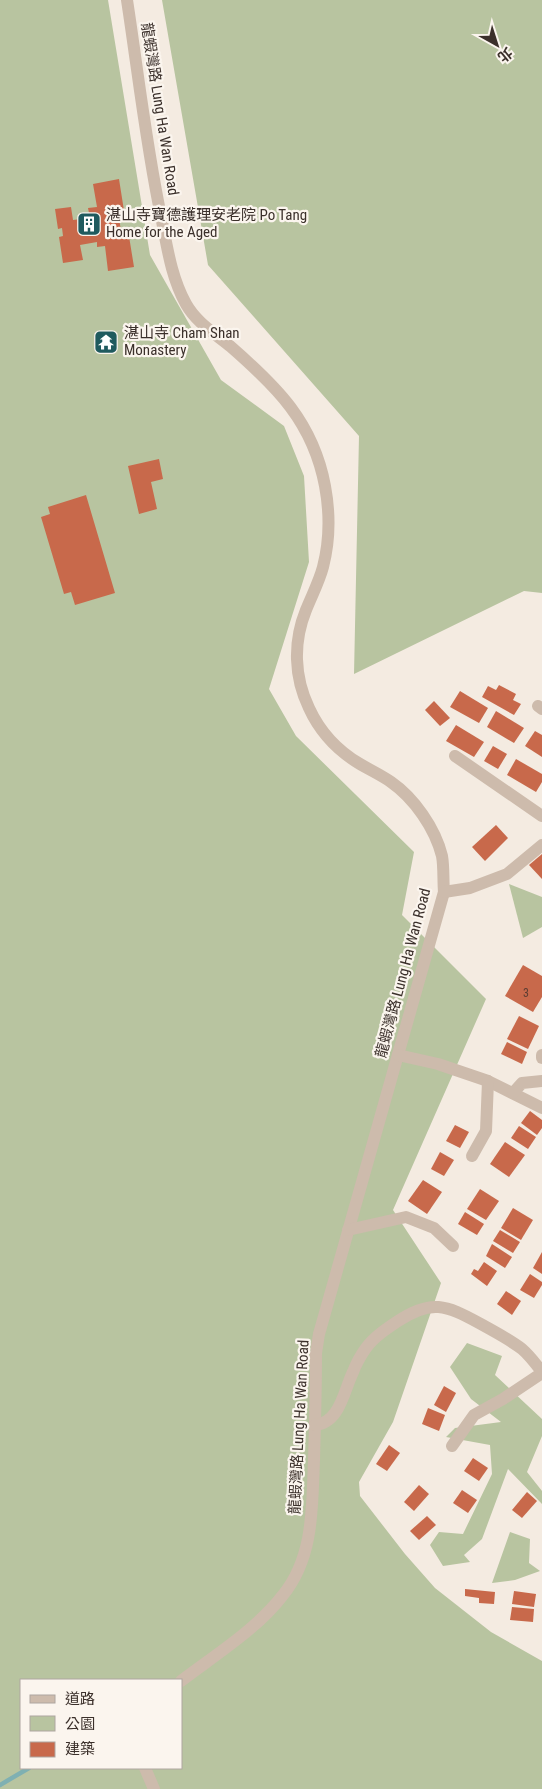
<svg xmlns="http://www.w3.org/2000/svg" width="542" height="1789" viewBox="0 0 542 1789" font-family="'Roboto Condensed','Noto Sans TC',sans-serif">
<style>
.green{fill:#b8c4a0;fill-rule:evenodd}
.lines{fill:none;stroke-linecap:round;stroke-linejoin:round}
.stream{stroke:#7fb0b2;stroke-width:4.5}
.building{fill:#c8694b}
.minor{stroke:#cdbbac;stroke-width:12}
.labels{text-anchor:middle;dominant-baseline:central;stroke-width:4.5;stroke-linejoin:round;paint-order:stroke}
.number-label{font-size:12px;fill:#5e3e33}
.street-label{font-size:15px;fill:#3b302b;stroke:#fbf5ee}
.poi-label{font-size:15px;fill:#3b302b;stroke:#fbf5ee;text-anchor:start}
</style>
<rect width="100%" height="100%" fill="#f4ebe1"/>
<g class="green">
<path d="M0 0H108L150 255 221 380 284 426 304 476 309 562 269 689 296 736 414 852 402 915 486 999 393 1210 441 1283 393 1422 359 1482 360 1496 405 1554 435 1588 491 1632 542 1661V1789H0ZM21 1680H181V1768H21Z"/>
<path d="M162 0H542V593L524 591 354 674 359 436 208 265Z"/>
<path d="M509 884 542 897V927L523 938Z"/>
<path d="M467 1343 502 1356 495 1375 542 1419V1436L527 1472 542 1491V1504L508 1469 482 1539 464 1555 470 1562 443 1566 430 1545 439 1532 463 1534 492 1474 490 1445 446 1437 455 1428 501 1422 471 1399 450 1367Z"/>
<path d="M510 1532 530 1539 529 1563 540 1571 515 1580 492 1583Z"/>
</g>
<g class="lines">
<path class="stream" d="M0 1785 29 1768"/>
</g>
<g class="building">
<path d="M119 179 125 217 119 218 121 231 128 230 134 267 108 271 105 246 97 247V242L80 245 83 260 63 263 59 237 63 236 62 228 58 229 55 209 71 207 73 220 90 218 88 208 97 207 93 184Z"/>
<path d="M159 459 163 479 151 482 157 509 139 514 128 466Z"/>
<path d="M86 495 115 593 75 605 71 592 64 594 41 517 50 514 48 507Z"/>
<path d="M499 685 516 694 513 700 521 704 514 715 482 697 488 686 496 690Z"/>
<path d="M460 691 488 708 479 723 450 707Z"/>
<path d="M434 701 450 718 440 726 425 710Z"/>
<path d="M496 711 524 728 514 743 487 727Z"/>
<path d="M456 725 484 742 474 757 446 741Z"/>
<path d="M535 731 542 735V757L525 746Z"/>
<path d="M493 746 507 754 498 769 484 761Z"/>
<path d="M516 759 542 774V782L536 792 507 775Z"/>
<path d="M496 825 508 838 485 861 472 847Z"/>
<path d="M542 854V879L529 865Z"/>
<path d="M523 965 542 976V997L533 1012 505 996Z"/>
<path d="M519 1016 539 1026 528 1049 507 1039Z"/>
<path d="M507 1042 527 1052 522 1064 501 1054Z"/>
<path d="M530 1111 542 1120V1128L537 1135 521 1123Z"/>
<path d="M455 1125 469 1132 460 1148 446 1141Z"/>
<path d="M519 1126 536 1137 528 1149 511 1138Z"/>
<path d="M505 1142 525 1155 509 1177 490 1164Z"/>
<path d="M440 1152 454 1160 444 1176 431 1169Z"/>
<path d="M423 1180 442 1192 427 1214 408 1201Z"/>
<path d="M480 1189 499 1201 486 1220 467 1209Z"/>
<path d="M513 1208 533 1220 521 1240 501 1228Z"/>
<path d="M465 1212 484 1224 477 1235 458 1224Z"/>
<path d="M500 1230 520 1242 513 1253 493 1241Z"/>
<path d="M492 1244 512 1257 505 1268 486 1256Z"/>
<path d="M542 1252V1274L533 1268Z"/>
<path d="M484 1262 497 1271 487 1286 471 1274 474 1269 478 1271Z"/>
<path d="M530 1274 542 1282V1285L534 1298 520 1290Z"/>
<path d="M506 1291 521 1301 512 1315 497 1304Z"/>
<path d="M444 1386 456 1393 446 1412 434 1405Z"/>
<path d="M428 1408 445 1415 439 1431 422 1424Z"/>
<path d="M389 1445 400 1453 387 1471 376 1464Z"/>
<path d="M473 1458 488 1468 479 1481 464 1471Z"/>
<path d="M419 1485 429 1494 414 1511 404 1502Z"/>
<path d="M462 1490 477 1500 468 1513 453 1503Z"/>
<path d="M527 1492 537 1501 522 1518 512 1510Z"/>
<path d="M427 1516 436 1525 419 1540 410 1531Z"/>
<path d="M465 1589 495 1592 494 1604 479 1603V1598L465 1596Z"/>
<path d="M514 1591 536 1594 534 1607 512 1604Z"/>
<path d="M512 1607 534 1609 533 1622 510 1620Z"/>
</g>
<g class="lines">
<g class="minor">
<path d="M127 0C138 72 146 145 161 216 167 246 171 277 186 304 196 322 214 333 230 346 277 387 313 422 325 486 330 513 330 540 323 567 319 582 312 595 306 610 293 642 294 677 309 708 320 732 338 751 360 764 370 770 381 775 391 782 414 798 435 828 442 856 444 867 443 880 444 892L319 1334 316 1353C316 1389 315 1425 314 1460 312 1507 314 1557 283 1595 257 1629 215 1655 181 1681"/>
<path d="M538 706 542 709"/>
<path d="M455 756 542 816"/>
<path d="M444 892 470 888 507 874 542 845"/>
<path d="M398 1055 438 1064 488 1081 542 1108"/>
<path d="M542 1055V1058"/>
<path d="M513 1093 522 1083 542 1081"/>
<path d="M472 1156 486 1131 488 1081"/>
<path d="M348 1230 406 1217 434 1228 453 1246"/>
<path d="M315 1425C340 1423 344 1390 353 1372 356 1364 361 1355 366 1348 374 1337 386 1329 398 1321 431 1299 446 1305 479 1323 493 1331 509 1339 522 1349 529 1355 536 1364 542 1372"/>
<path d="M452 1446 474 1415 503 1399 542 1373"/>
<path d="M145 1768 154 1789"/>
</g>
</g>
<defs>
<g id="building-square" transform="scale(1.25)"><rect x="-9" y="-9" width="18" height="18" rx="4" fill="#1f5a5e" stroke="#fbf5ee"/><path d="M-4-6H4V6H1V3H-1V6H-4ZM-2.5-4.3h1.7v1.8h-1.7ZM.8-4.3h1.7v1.8H.8ZM-2.5-1h1.7V.8h-1.7ZM.8-1h1.7V.8H.8Z" fill="#fff"/></g>
<g id="temple-square" transform="scale(1.25)"><rect x="-9" y="-9" width="18" height="18" rx="4" fill="#1f5a5e" stroke="#fbf5ee"/><path d="M0-6L5-2H3V0L6.5 2.5H4V6H1.5V3h-3V6H-4V2.5H-6.5L-3 0V-2H-5Z" fill="#fff"/></g>
</defs>
<g fill-rule="evenodd">
<use href="#building-square" x="89" y="224"/>
<use href="#temple-square" x="106" y="342"/>
</g>
<g class="labels">
<g class="number-label">
<text x="526" y="993">3</text>
</g>
<g class="street-label">
<text transform="translate(160 109) rotate(81)">龍蝦灣路 Lung Ha Wan Road</text>
<text transform="translate(403 973) rotate(-75)">龍蝦灣路 Lung Ha Wan Road</text>
<text transform="translate(299 1427) rotate(-87)">龍蝦灣路 Lung Ha Wan Road</text>
</g>
<g class="poi-label">
<text x="106" y="215">湛山寺寶德護理安老院 Po Tang<tspan x="106" dy="17">Home for the Aged</tspan></text>
<text x="124" y="333">湛山寺 Cham Shan<tspan x="124" dy="17">Monastery</tspan></text>
</g>
</g>
<rect x="20" y="1679" width="162" height="90" fill="#fbf5ee" stroke="#aea6a0"/>
<rect x="30" y="1695" width="25" height="8" fill="#cdbbac" stroke="#aea6a0"/>
<text x="65" y="1704" font-size="15" fill="#3b302b">道路</text>
<rect x="30" y="1716" width="25" height="15" fill="#b8c4a0" stroke="#aea6a0"/>
<text x="65" y="1729" font-size="15" fill="#3b302b">公園</text>
<rect x="30" y="1742" width="25" height="15" fill="#c8694b" stroke="#aea6a0"/>
<text x="65" y="1754" font-size="15" fill="#3b302b">建築</text>
<g transform="translate(497 45) rotate(141)" stroke="#fbf5ee" stroke-width="4" paint-order="stroke">
<path d="M0-4L9 19L0 12L-9 19Z" fill="#3b302b"/>
<text y="-8" font-size="14" font-weight="bold" text-anchor="middle" fill="#3b302b">北</text>
</g>
</svg>
